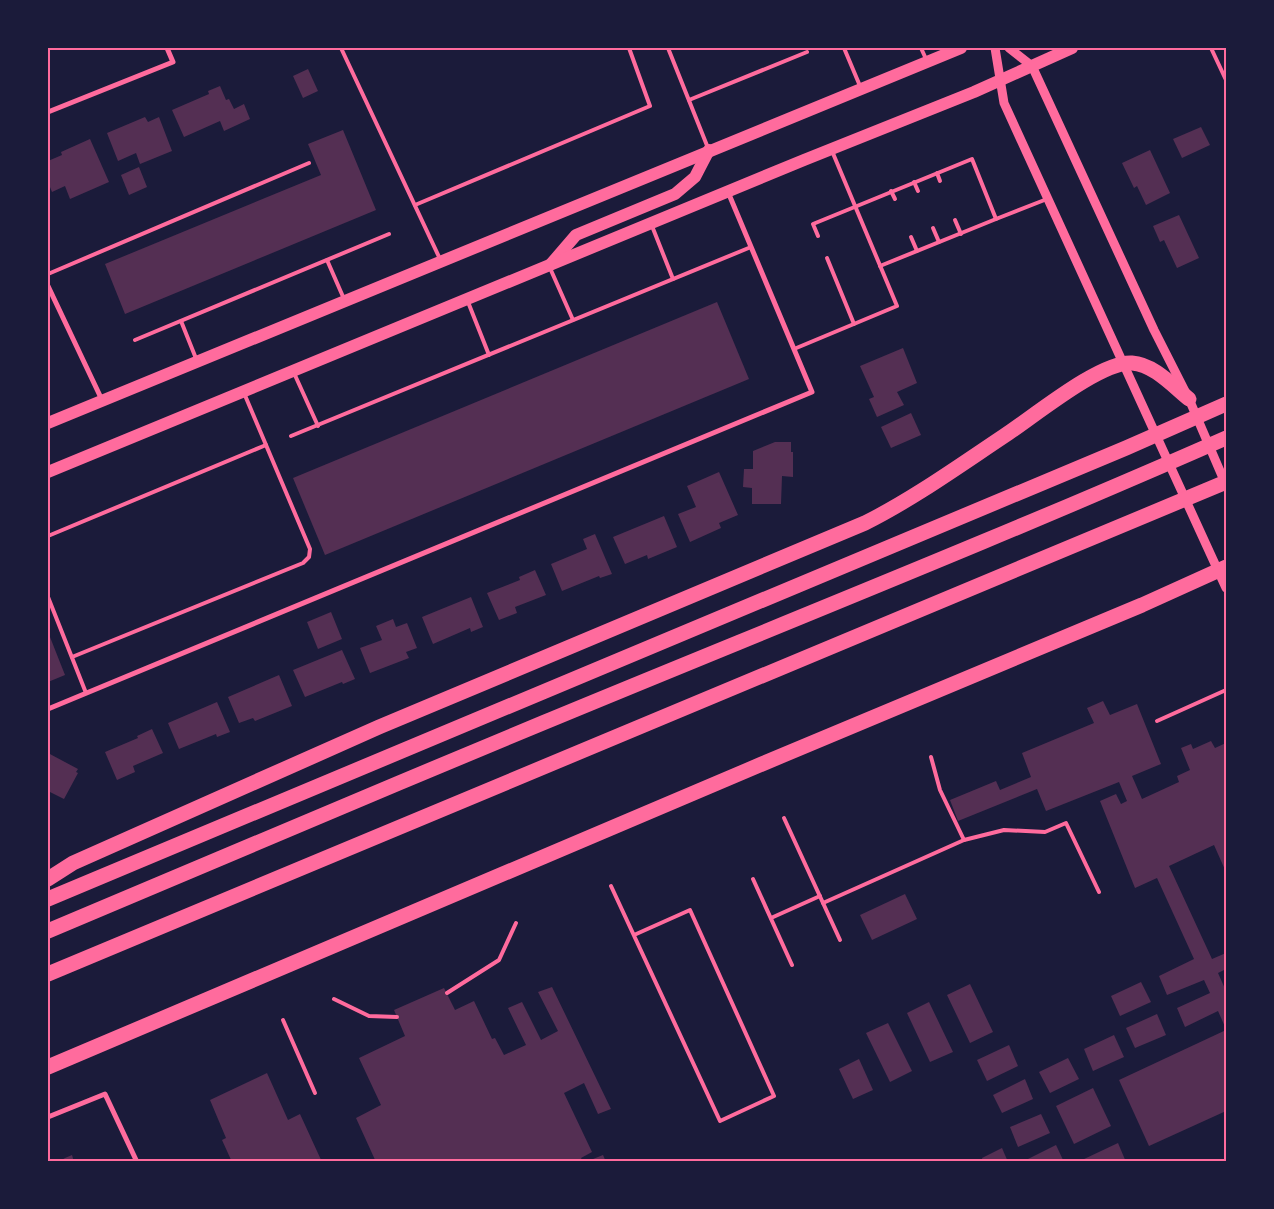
<svg xmlns="http://www.w3.org/2000/svg" width="1274" height="1209" viewBox="0 0 1274 1209" font-family="'Alegreya Sans',sans-serif">
<style>
.building{fill:#542f53}
.lines{fill:none;stroke-linecap:round;stroke-linejoin:round}
.service{stroke:#ff6b9d;stroke-width:4}
.minor{stroke:#ff6b9d;stroke-width:5}
.tertiary{stroke:#ff6b9d;stroke-width:9}
.primary{stroke:#ff6b9d;stroke-width:12}
.motorway{stroke:#ff6b9d;stroke-width:15}
.neatline{fill:none;stroke:#ff6b9d;stroke-width:2}
</style>
<rect width="100%" height="100%" fill="#1b1b3a"/>
<g class="building">
<path d="M308 69 318 91 303 98 293 76Z"/>
<path d="M220 86 226 100 229 99 234 109 244 104 250 119 224 131 220 121 184 137 172 110 209 94 208 91Z"/>
<path d="M145 117 148 122 159 117 172 151 140 164 136 153 118 161 107 133Z"/>
<path d="M1201 127 1210 145 1182 158 1173 139Z"/>
<path d="M343 130 376 210 125 314 105 264 321 175 308 144Z"/>
<path d="M90 139 109 182 70 199 65 186 52 192 48 182V161L62 155 61 152Z"/>
<path d="M1150 150 1170 193 1146 205 1137 186 1134 188 1122 163Z"/>
<path d="M139 167 147 187 129 195 121 175Z"/>
<path d="M1179 215 1199 258 1177 268 1164 240 1160 242 1153 226Z"/>
<path d="M717 302 749 379 325 555 293 478Z"/>
<path d="M903 348 917 383 897 392 904 405 877 417 869 399 874 397 860 366Z"/>
<path d="M911 413 921 435 891 448 881 427Z"/>
<path d="M775 442H791V452H793V477L782 476 781 504H752V488L743 487 744 469H753V451Z"/>
<path d="M719 472 738 515 719 523 721 528 690 542 678 514 696 507 687 486Z"/>
<path d="M664 516 677 547 648 559 647 555 625 564 613 537Z"/>
<path d="M595 534 612 574 600 578 599 576 562 591 551 564 587 549 583 539Z"/>
<path d="M535 570 546 595 515 607 517 613 499 620 487 593 520 580 519 577Z"/>
<path d="M471 597 483 627 471 632 470 628 433 644 422 617Z"/>
<path d="M331 612 342 639 318 649 307 622Z"/>
<path d="M393 619 396 627 407 623 417 648 406 652 409 658 370 673 360 648 382 640 376 626Z"/>
<path d="M48 632 65 675 48 682Z"/>
<path d="M342 650 355 679 343 684 342 682 305 697 293 670Z"/>
<path d="M279 675 292 706 255 721 253 718 239 723 228 697Z"/>
<path d="M1103 701 1110 715 1137 704 1161 764 1132 776 1142 799 1179 782 1177 776 1190 770 1181 748 1191 744 1193 749 1211 741 1215 748 1226 743V872L1214 845 1169 866 1212 959 1226 953V969L1218 973 1226 991V1029L1218 1011 1185 1027 1177 1008 1210 993 1204 980 1167 995 1159 976 1194 959 1157 878 1135 888 1100 801 1116 794 1121 804 1127 801 1119 782 1046 811 1037 789 958 821 950 800 996 781 1000 790 1031 777 1022 753 1094 723 1087 708Z"/>
<path d="M217 702 230 732 217 737 216 734 179 749 168 723Z"/>
<path d="M152 729 163 753 133 766 135 772 117 780 105 752 138 738 137 736Z"/>
<path d="M48 753 78 769 76 772 78 773 64 799 48 791Z"/>
<path d="M905 894 917 919 872 940 860 915Z"/>
<path d="M1141 982 1151 1002 1120 1016 1111 996Z"/>
<path d="M970 984 993 1032 970 1043 947 995Z"/>
<path d="M552 987 611 1109 598 1114 584 1083 564 1093 592 1152 581 1158 583 1162H376L356 1118 381 1105 359 1058 405 1036 394 1010 444 988 455 1010 474 1001 492 1039 495 1038 504 1055 526 1045 508 1008 522 1002 541 1040 558 1031 538 992Z"/>
<path d="M929 1002 953 1052 930 1062 907 1013Z"/>
<path d="M1157 1014 1166 1035 1135 1048 1126 1028Z"/>
<path d="M888 1023 912 1071 890 1082 866 1033Z"/>
<path d="M1226 1030V1111L1149 1146 1119 1080Z"/>
<path d="M1114 1035 1124 1057 1093 1071 1084 1049Z"/>
<path d="M1009 1045 1018 1066 987 1081 977 1060Z"/>
<path d="M1068 1058 1079 1079 1050 1093 1039 1072Z"/>
<path d="M859 1059 873 1090 853 1099 839 1069Z"/>
<path d="M267 1073 288 1120 300 1114 322 1162H232L222 1140 226 1138 210 1100Z"/>
<path d="M1025 1079 1033 1099 1002 1113 993 1095Z"/>
<path d="M1093 1088 1111 1126 1074 1144 1056 1106Z"/>
<path d="M1041 1114 1050 1133 1018 1147 1010 1127Z"/>
<path d="M1118 1143 1126 1162H1083L1082 1160Z"/>
<path d="M1056 1145 1064 1162H1022Z"/>
<path d="M1002 1148 1008 1162H983L982 1158Z"/>
<path d="M72 1155 74 1162H58L65 1158Z"/>
<path d="M603 1155 606 1162H588V1161Z"/>
</g>
<g class="lines">
<g class="service">
<path d="M341 48 440 259"/>
<path d="M668 48 708 148"/>
<path d="M844 48 860 86"/>
<path d="M921 48 926 59"/>
<path d="M1211 48 1226 80"/>
<path d="M689 100 807 52"/>
<path d="M937 173 940 181"/>
<path d="M914 182 918 191"/>
<path d="M891 191 895 199"/>
<path d="M415 205 650 106 629 48"/>
<path d="M955 220 961 234"/>
<path d="M652 226 673 279"/>
<path d="M933 228 939 242"/>
<path d="M818 236 813 224 972 159 996 219 1047 199"/>
<path d="M911 237 917 251"/>
<path d="M827 258 854 324"/>
<path d="M327 260 344 299"/>
<path d="M880 266 996 219"/>
<path d="M550 268 573 320"/>
<path d="M48 274 309 163"/>
<path d="M468 302 489 355"/>
<path d="M181 321 197 361"/>
<path d="M135 340 389 234"/>
<path d="M794 349 897 306 832 151"/>
<path d="M294 373 318 426"/>
<path d="M291 436 751 247"/>
<path d="M48 536 266 445"/>
<path d="M48 597 86 693"/>
<path d="M72 657 303 563 309 557 310 549 244 393"/>
<path d="M1157 721 1226 690"/>
<path d="M931 757 940 790 964 840"/>
<path d="M784 818 840 940"/>
<path d="M753 879 792 965"/>
<path d="M611 886 720 1121 774 1096 690 910 634 935"/>
<path d="M823 903 964 840 1004 830 1045 832 1066 823 1099 892"/>
<path d="M771 918 820 896"/>
<path d="M447 993 499 960 516 923"/>
<path d="M334 999 369 1016 397 1017"/>
<path d="M283 1020 315 1093"/>
</g>
<g class="minor">
<path d="M48 112 173 62 167 48"/>
<path d="M48 286 102 400"/>
<path d="M48 709 812 392 728 192"/>
<path d="M48 1117 105 1094 137 1162"/>
</g>
<g class="tertiary">
<path d="M995 48 1004 103 1226 588"/>
<path d="M1009 48 1032 66 1154 330 1189 399 1226 485"/>
</g>
<g class="primary">
<path d="M551 264 576 235 675 194 695 177 709 150"/>
<path d="M48 423 961 48"/>
<path d="M48 472 804 160 974 92 1072 48"/>
</g>
<g class="motorway">
<path d="M48 879 73 863 379 727 865 523C913 499 959 466 1004 436 1032 418 1100 361 1132 363 1153 364 1173 386 1189 399"/>
<path d="M48 899 1126 448 1226 404"/>
<path d="M48 931C213 861 379 791 545 722 772 628 1001 537 1226 438"/>
<path d="M48 974 1226 482"/>
<path d="M48 1067 762 764 1142 605 1226 567"/>
</g>
</g>
<rect width="1274" height="1209" fill="none" stroke="#1b1b3a" stroke-width="98"/>
<rect x="49" y="49" width="1176" height="1111" class="neatline"/>
</svg>
